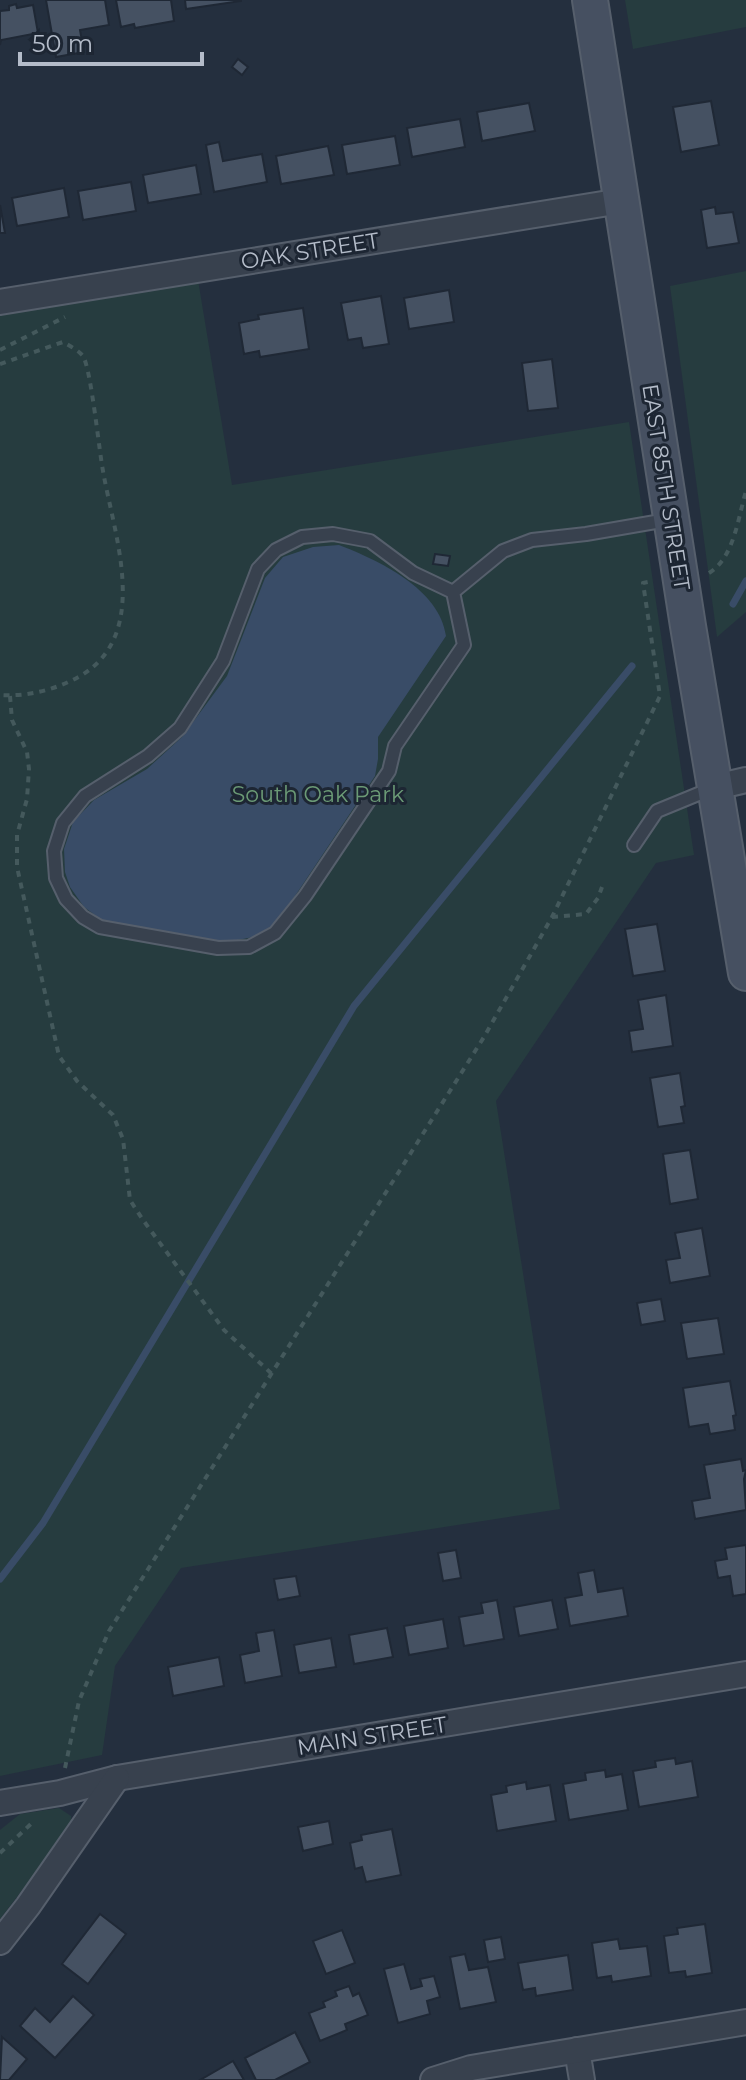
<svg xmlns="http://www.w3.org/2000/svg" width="746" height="2080" viewBox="0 0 746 2080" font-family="Montserrat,sans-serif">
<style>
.green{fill:#263c3f}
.water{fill:#394c67}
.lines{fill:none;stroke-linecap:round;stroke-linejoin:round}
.stream{stroke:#394c67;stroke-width:7}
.building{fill:#455162;stroke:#1f2835;stroke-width:2}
.lane-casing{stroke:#565f6c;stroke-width:16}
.street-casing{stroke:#565f6c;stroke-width:28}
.secondary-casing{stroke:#565f6c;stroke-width:38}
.path{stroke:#44595c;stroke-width:4;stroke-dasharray:6 6;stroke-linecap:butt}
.lane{stroke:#38414e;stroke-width:12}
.street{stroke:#38414e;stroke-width:24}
.secondary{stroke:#465061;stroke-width:34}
.labels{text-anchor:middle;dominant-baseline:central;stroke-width:6;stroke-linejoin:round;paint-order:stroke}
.street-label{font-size:22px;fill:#b4bcc9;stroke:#1d2633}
.park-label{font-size:22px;fill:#6b9a76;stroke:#1d2633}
</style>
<rect width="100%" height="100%" fill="#242f3e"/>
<g class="green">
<path d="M625 0H746V27L633 49Z"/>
<path d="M746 271V612L717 637 670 286Z"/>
<path d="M198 280 232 485 629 422 694 855 656 863 496 1101 560 1509 181 1568 115 1666 102 1755 0 1776V313Z"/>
<path d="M59 1808 71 1816V1827L0 1919V1830L20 1814Z"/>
</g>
<path class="water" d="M339 545C378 560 440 589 446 636L378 737V759L375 776 293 899 272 926 253 937 228 942 103 921 84 907 70 887 65 872 64 849 73 822 94 800 147 769 182 737 227 676 265 578 283 557 313 547Z"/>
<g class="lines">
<g class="stream">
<path d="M733 604 746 581"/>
<path d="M0 1579 43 1523 354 1006 632 666"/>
</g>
</g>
<g class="building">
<path d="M46 0H105L109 25 80 30 84 52 56 57Z"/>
<path d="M116 0H171L174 21 135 28 134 24 121 27Z"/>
<path d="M185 0H241V1L186 9Z"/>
<path d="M16 4 17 8 33 5 38 33 1 40 0 45V11L9 10V6Z"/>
<path d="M238 59 248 67 242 75 232 67Z"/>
<path d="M711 101 719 145 681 152 673 107Z"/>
<path d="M529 103 535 131 482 141 477 112Z"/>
<path d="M460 119 465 147 412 157 407 128Z"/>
<path d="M395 136 400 165 347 174 342 145Z"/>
<path d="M219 142 223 161 262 154 267 182 214 192 206 145Z"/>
<path d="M328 146 334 175 281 184 276 156Z"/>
<path d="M196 165 201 194 148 203 143 175Z"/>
<path d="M131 182 136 211 83 220 78 191Z"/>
<path d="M64 188 69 217 17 226 12 198Z"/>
<path d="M0 205 5 233H0Z"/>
<path d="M715 207 716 214 733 212 739 243 707 248 701 210Z"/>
<path d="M449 290 454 322 409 329 404 298Z"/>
<path d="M381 296 389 344 363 348 361 338 348 340 341 303Z"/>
<path d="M303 308 309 349 260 357 259 351 244 354 239 323 259 319 258 315Z"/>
<path d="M552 359 558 408 528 411 522 363Z"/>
<path d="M435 554 450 556 448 566 433 564Z"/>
<path d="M657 924 665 971 633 976 625 929Z"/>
<path d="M666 995 673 1046 632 1052 629 1031 643 1029 638 1000Z"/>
<path d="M680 1073 685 1106 681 1107 684 1123 658 1127 650 1078Z"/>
<path d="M690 1150 698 1199 670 1204 663 1154Z"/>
<path d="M702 1228 710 1276 670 1283 666 1260 680 1258 675 1233Z"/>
<path d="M661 1299 665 1321 641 1325 637 1303Z"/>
<path d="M718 1318 724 1354 687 1359 681 1323Z"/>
<path d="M730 1381 736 1415 733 1416 735 1430 710 1434 708 1424 689 1427 683 1388Z"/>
<path d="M741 1459 743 1471 746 1470 744 1479 746 1510 695 1519 692 1501 710 1498 704 1465Z"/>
<path d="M746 1545V1594L733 1596 730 1576 718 1578 715 1561 727 1559 725 1548Z"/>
<path d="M456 1550 461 1578 443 1581 438 1553Z"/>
<path d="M594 1570 598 1592 623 1588 628 1616 570 1626 565 1598 582 1595 578 1573Z"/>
<path d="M296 1576 300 1596 278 1600 274 1579Z"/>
<path d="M497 1600 504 1639 464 1646 459 1617 483 1613 481 1603Z"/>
<path d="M552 1600 558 1629 519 1636 514 1607Z"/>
<path d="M443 1619 448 1648 409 1655 404 1626Z"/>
<path d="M387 1628 393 1657 354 1664 349 1635Z"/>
<path d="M274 1630 282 1676 245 1683 240 1655 259 1651 256 1633Z"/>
<path d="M331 1638 336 1667 299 1673 294 1645Z"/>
<path d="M219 1657 224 1686 173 1696 168 1667Z"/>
<path d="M675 1758 676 1764 692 1761 698 1797 639 1807 633 1771 656 1767 655 1761Z"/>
<path d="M605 1770 606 1777 622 1774 628 1810 569 1820 563 1784 586 1780 585 1773Z"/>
<path d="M526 1782 527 1789 550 1785 556 1821 497 1831 491 1795 507 1792 506 1786Z"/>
<path d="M329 1821 333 1844 303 1851 298 1827Z"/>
<path d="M392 1829 401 1875 366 1882 362 1867 355 1869 350 1843 362 1840 361 1835Z"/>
<path d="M100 1914 126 1934 88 1984 62 1964Z"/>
<path d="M705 1924 712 1973 686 1977 685 1971 669 1973 664 1936 678 1934 677 1928Z"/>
<path d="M342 1930 355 1963 326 1974 313 1941Z"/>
<path d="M501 1937 505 1959 488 1962 484 1940Z"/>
<path d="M618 1939 620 1949 647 1946 651 1976 612 1982 611 1976 597 1978 592 1943Z"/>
<path d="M465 1954 469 1970 488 1967 496 2002 460 2009 450 1957Z"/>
<path d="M568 1955 573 1990 536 1996 535 1988 523 1990 518 1963Z"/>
<path d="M404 1964 411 1989 422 1986 420 1979 434 1976 440 1997 427 2001 430 2014 398 2023 384 1969Z"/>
<path d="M349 1986 353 1996 359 1993 368 2015 345 2024 347 2030 320 2041 309 2013 325 2007 323 2002 337 1996 335 1991Z"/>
<path d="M73 1996 94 2015 55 2058 20 2026 35 2008 50 2022Z"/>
<path d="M295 2032 310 2062 275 2080H256L245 2058Z"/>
<path d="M2 2037 27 2059 9 2080H0Z"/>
<path d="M233 2061 244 2080H200Z"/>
</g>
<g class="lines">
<g class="lane-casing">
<g id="lane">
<path d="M453 592 413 573 370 541 333 534 302 537 276 550 258 569 223 661 180 728 148 756 85 796 63 823 54 851 56 878 66 899 83 917 100 927 218 948 249 947 275 933 305 896 389 771 395 746 464 645 453 592 503 551 532 540 586 534 667 520"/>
<path d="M634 845 657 811 713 788"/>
</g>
</g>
<g class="street-casing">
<g id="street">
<path d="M0 302 621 201"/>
<path d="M716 787 746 780"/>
<path d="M0 1803 60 1793 117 1778 746 1674"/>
<path d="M0 1942 28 1906 117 1778"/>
<path d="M577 2050 582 2080"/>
<path d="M433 2080 471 2068 746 2022"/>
</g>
</g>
<g class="secondary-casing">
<path id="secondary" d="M590 0 688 626 746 973"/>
</g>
<g class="path">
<path d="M0 350 65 317"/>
<path d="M0 364 63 342C70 346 78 350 83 356 91 369 99 450 103 471 114 535 151 632 82 675 58 689 28 697 0 695"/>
<path d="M709 573C734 558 738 518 746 491"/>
<path d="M10 696 12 720 27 752 29 769 27 799 17 835V867L59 1056 77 1081 113 1115 123 1139 130 1200 143 1220 224 1330 272 1374"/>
<path d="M552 917 586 914 598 898 602 887"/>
<path d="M65 1768 79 1701 109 1631 484 1037 552 917 660 696 643 583 653 581"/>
<path d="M0 1853 33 1822"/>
</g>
<use href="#lane" class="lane"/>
<use href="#street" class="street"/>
<use href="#secondary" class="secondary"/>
</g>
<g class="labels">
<g class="street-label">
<text transform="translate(310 251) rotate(-9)">OAK STREET</text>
<text transform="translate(666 487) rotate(81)">EAST 85TH STREET</text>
<text transform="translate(372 1736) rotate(-9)">MAIN STREET</text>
</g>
<g class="park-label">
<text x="318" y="794">South Oak Park</text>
</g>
</g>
<path d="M20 52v12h182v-12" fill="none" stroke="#b4bcc9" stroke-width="4"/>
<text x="32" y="52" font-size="24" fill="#b4bcc9" stroke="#1d2633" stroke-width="6" paint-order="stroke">50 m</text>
</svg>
